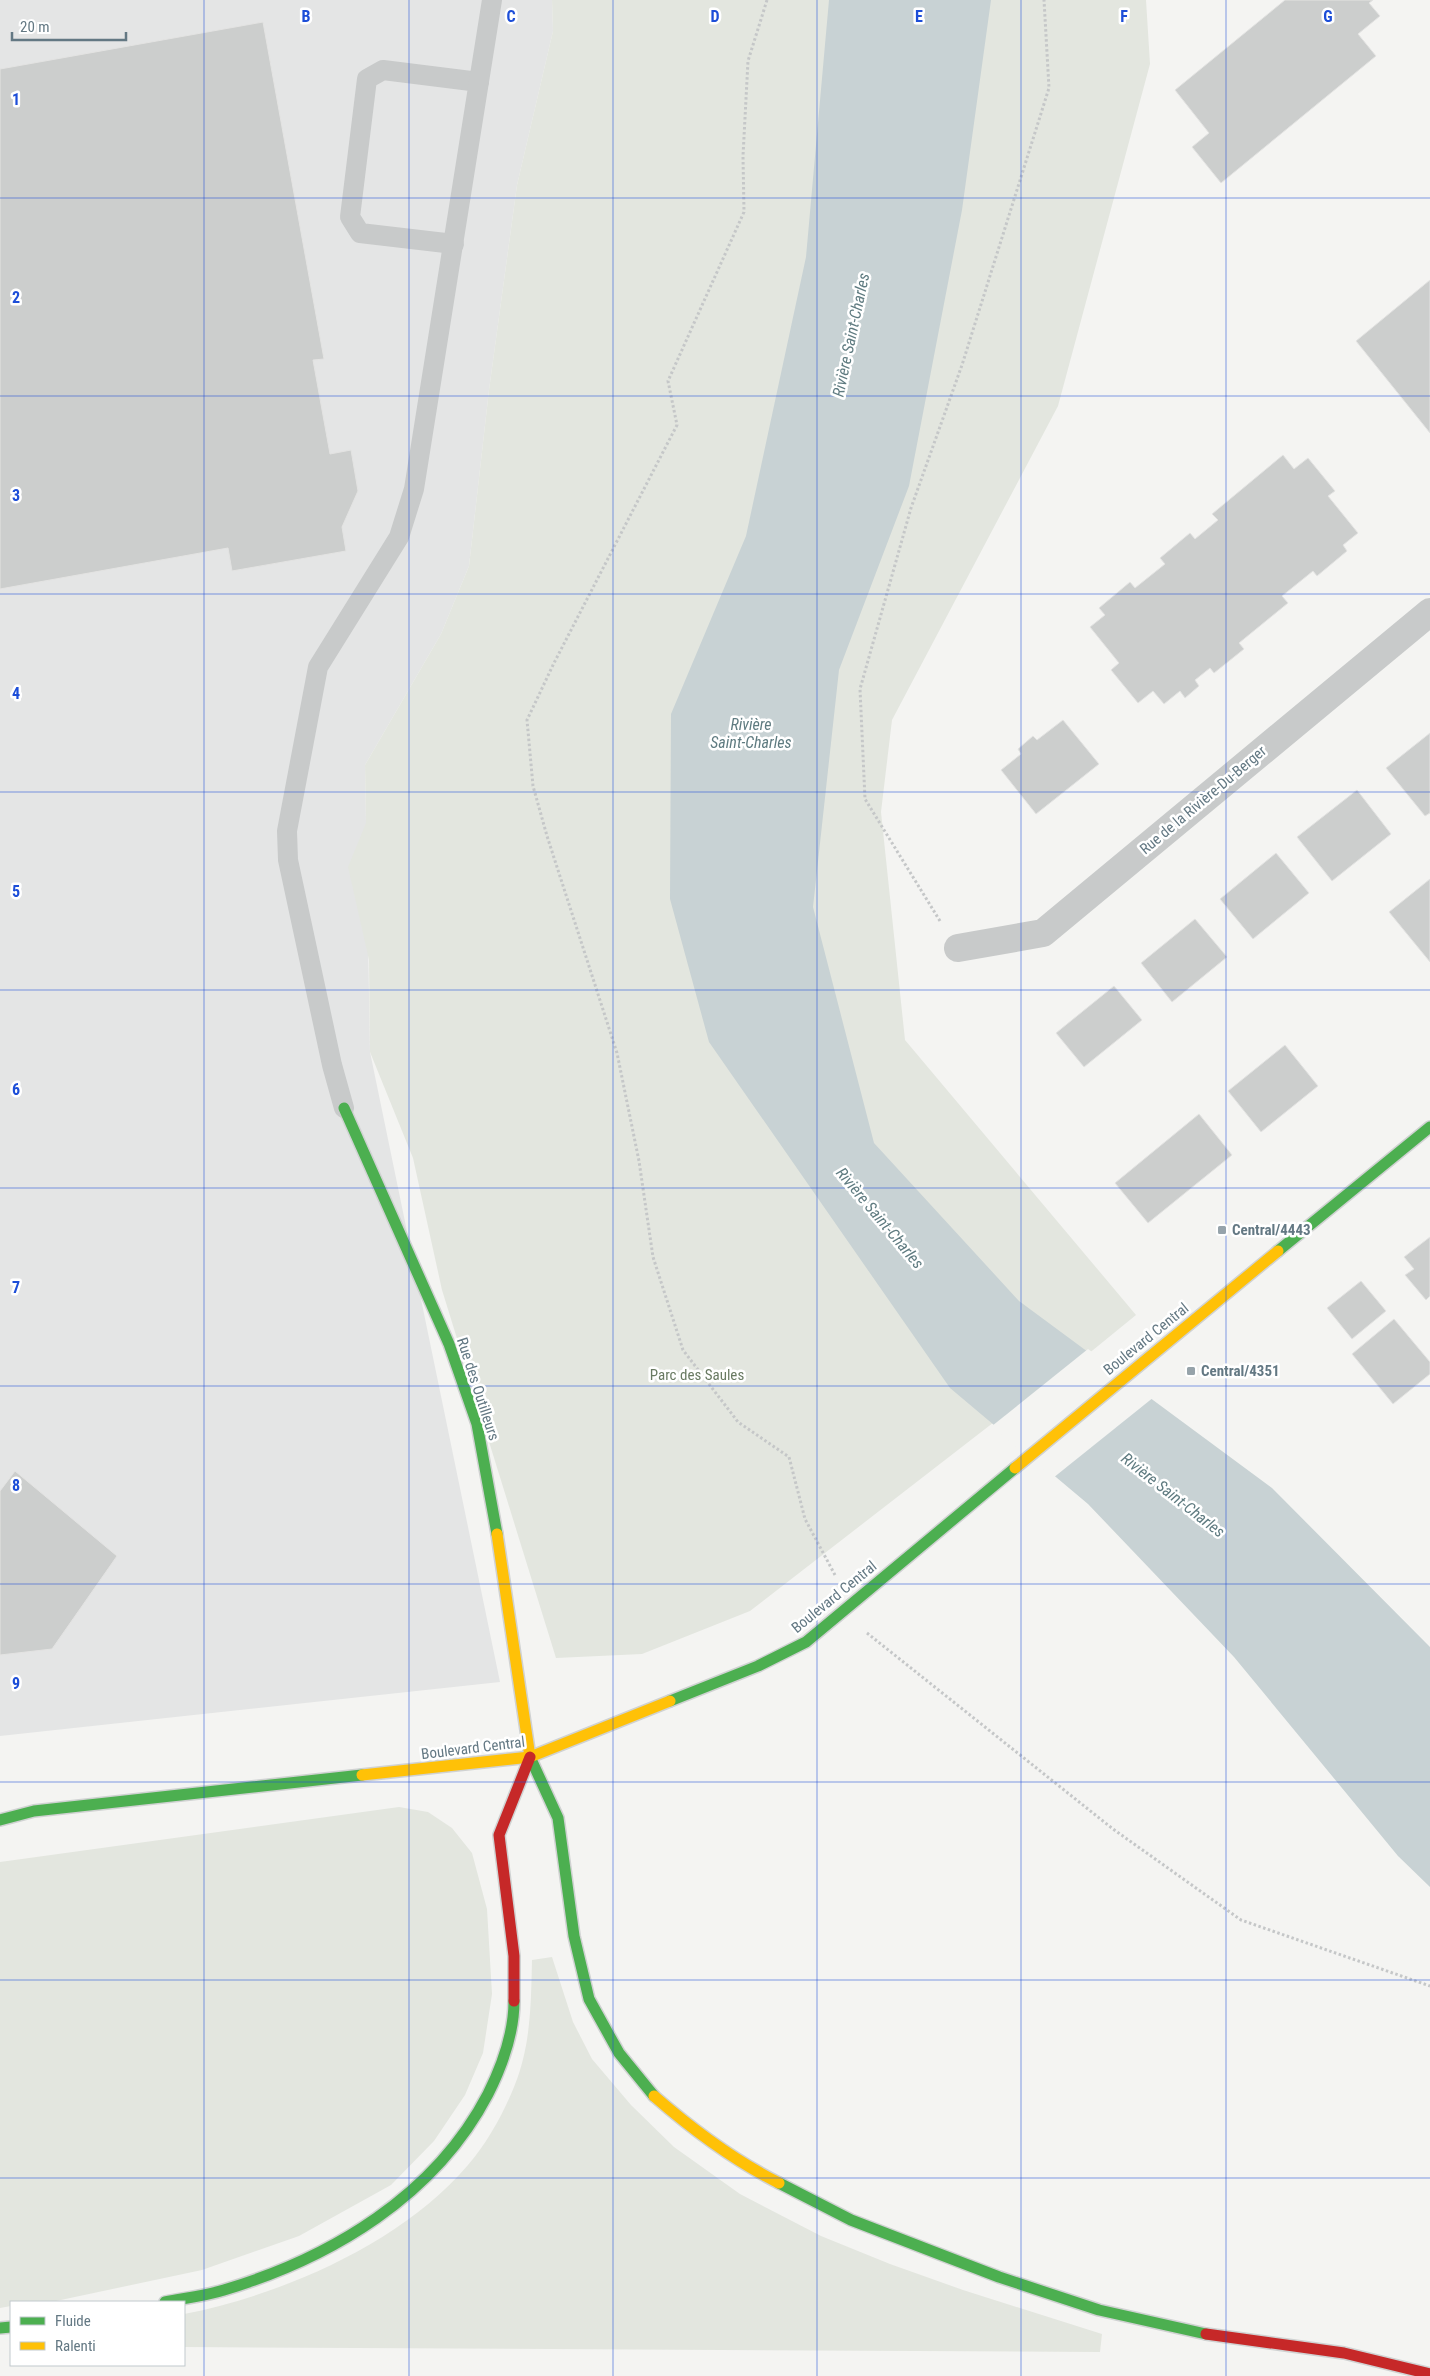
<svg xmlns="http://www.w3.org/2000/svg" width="1430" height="2376" viewBox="0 0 1430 2376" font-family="'Roboto Condensed',sans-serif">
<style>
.built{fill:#e4e5e5}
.green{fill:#e3e6df}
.water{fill:#c8d2d4}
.pier{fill:#f4f4f2}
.building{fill:#cccecd;stroke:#e3e3e2}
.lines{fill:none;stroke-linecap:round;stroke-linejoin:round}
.fast-casing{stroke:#d0d2d2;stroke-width:14}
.slow-casing{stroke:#d0d2d2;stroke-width:14}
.jam-casing{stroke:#d0d2d2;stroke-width:14}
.path{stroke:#c5c7c8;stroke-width:3;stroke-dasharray:2.5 2.5;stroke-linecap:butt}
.lane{stroke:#c8caca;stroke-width:20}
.street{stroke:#c8caca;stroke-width:28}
.fast{stroke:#4caf50;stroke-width:11}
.slow{stroke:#ffc107;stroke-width:11}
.jam{stroke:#c62828;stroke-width:11}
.grid{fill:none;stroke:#1d4ed8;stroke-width:1;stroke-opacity:0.55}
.poi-dot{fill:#96a3aa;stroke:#fff;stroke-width:2}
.labels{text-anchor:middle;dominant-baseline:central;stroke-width:5;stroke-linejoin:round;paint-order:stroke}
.street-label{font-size:15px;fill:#637883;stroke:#fff}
.poi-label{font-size:15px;font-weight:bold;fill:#637883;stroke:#fff;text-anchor:start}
.park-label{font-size:15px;fill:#697a62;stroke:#fff}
.water-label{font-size:16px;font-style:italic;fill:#5f7b80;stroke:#fff}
.grid-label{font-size:16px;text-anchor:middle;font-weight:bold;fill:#1d4ed8;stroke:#fff;stroke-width:5;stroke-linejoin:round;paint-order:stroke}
</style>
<rect width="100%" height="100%" fill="#f4f4f2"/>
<path class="built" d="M0 0H552L553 31 517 185 489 390 469 566 441 634 365 765 370 1052 500 1682 0 1736Z"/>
<g class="green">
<path d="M552 0H842L817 263 753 557 682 717 998 1419 750 1611 642 1654 556 1658 442 1290 413 1158 370 1052 369 960 348 867 366 823 365 765 441 634 469 566 489 390 517 185 553 31Z"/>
<path d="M979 0H1146L1150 64 1058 406 892 720 881 812 905 1040 1136 1315 1082 1359 1011 1309 866 1148 804 907 828 669Z"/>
<path d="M399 1807 428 1812 452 1828 472 1853 487 1909 492 1994 483 2053 465 2095 434 2141 391 2185 299 2236 202 2270 56 2301 11 2302V2306L0 2308V1862Z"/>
<path d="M552 1957 573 2022 592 2059 631 2105 674 2147 740 2194 821 2236 890 2264 963 2290 1102 2334 1100 2352 184 2347V2314C282 2295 402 2243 468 2165 487 2143 503 2114 514 2087 531 2046 531 2003 532 1960Z"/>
</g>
<path class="water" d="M829 0H991L962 210 909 486 839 670 813 907 874 1143 1019 1301 1272 1488 1430 1647V1887L1398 1856 1234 1657 1088 1504 950 1388 709 1042 670 899 671 714 746 536 806 257Z"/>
<path class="pier" d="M1088 1349 1154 1397 1053 1478 992 1426Z"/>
<g class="building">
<path d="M1285 0H1373L1369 3 1380 16 1358 34 1376 56 1221 183 1192 147 1209 133 1175 90Z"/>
<path d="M263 22 324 359 313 360 330 454 351 450 358 491 342 527 346 551 232 571 228 548 0 589V69Z"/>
<path d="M1430 280V433L1356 341Z"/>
<path d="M1283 455 1294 469 1308 458 1335 491 1328 496 1358 533 1343 545 1347 551 1317 576 1313 571 1282 596 1288 603 1239 643 1244 649 1214 673 1210 668 1195 680 1199 686 1185 698 1180 691 1164 704 1153 691 1138 703 1111 670 1119 663 1090 627 1105 615 1099 608 1130 582 1135 588 1165 564 1160 558 1190 533 1195 539 1218 520 1212 514Z"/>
<path d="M1063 720 1099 764 1036 814 1001 770 1021 754 1018 749 1033 736 1037 740Z"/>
<path d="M1430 733V813L1425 816 1386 768Z"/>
<path d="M1357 790 1391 834 1332 881 1297 837Z"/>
<path d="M1276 853 1309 893 1253 939 1220 899Z"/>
<path d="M1430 879V962L1389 912Z"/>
<path d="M1195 919 1227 957 1172 1002 1141 963Z"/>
<path d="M1114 986 1142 1020 1084 1067 1056 1033Z"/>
<path d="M1285 1045 1318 1086 1261 1132 1228 1091Z"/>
<path d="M1199 1114 1232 1155 1148 1223 1115 1183Z"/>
<path d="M1430 1237V1296L1426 1300 1405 1275 1414 1269 1404 1257Z"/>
<path d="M1361 1281 1386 1311 1352 1339 1327 1308Z"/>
<path d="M1394 1319 1430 1362V1374L1393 1404 1352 1354Z"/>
<path d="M15 1471 117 1556 52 1649 0 1655V1491Z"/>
</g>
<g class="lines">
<g class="fast-casing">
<g id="fast">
<path d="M344 1108 449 1344 477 1424 497 1534"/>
<path d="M1278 1251 1430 1127"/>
<path d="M670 1701 758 1666 806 1642 1015 1468"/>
<path d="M530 1757 558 1818 574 1936 589 1999 619 2053 654 2096"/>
<path d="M0 1820 34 1811 362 1775"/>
<path d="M779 2183 851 2220 999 2277 1099 2310 1206 2334"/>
<path d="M165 2302C185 2298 205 2296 224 2290 331 2258 435 2196 488 2094 502 2066 514 2033 514 2001"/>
<path d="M0 2328 11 2327"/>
</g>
</g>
<g class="slow-casing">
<g id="slow">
<path d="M1015 1468 1278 1251"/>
<path d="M497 1534 530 1757"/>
<path d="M362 1775 530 1757 670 1701"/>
<path d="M654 2096C693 2130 733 2160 779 2183"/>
</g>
</g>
<g class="jam-casing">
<g id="jam">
<path d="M514 2001V1956L499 1835 530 1757"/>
<path d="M1206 2334 1344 2353 1430 2374"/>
</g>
</g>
<g class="path">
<path d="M767 0 748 61 743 156 744 212 668 381 677 425 554 663 527 720 533 786 547 836 617 1053 639 1161 653 1257 683 1350 738 1422 789 1457 805 1519 835 1575"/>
<path d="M940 921 865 799 860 689 911 508 962 365 1049 88 1044 0"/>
<path d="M867 1633 1113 1829 1241 1920 1430 1986"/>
</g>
<g class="lane">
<path d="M454 244 360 233 350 217 367 79 383 70 479 82"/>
<path d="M344 1108 332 1065 288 860 287 831 318 667 399 537 414 489 492 0"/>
</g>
<path class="street" d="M958 948 1043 933 1430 612"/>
<use href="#fast" class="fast"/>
<use href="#slow" class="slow"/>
<use href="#jam" class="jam"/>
</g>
<path class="grid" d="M204 0V2376M409 0V2376M613 0V2376M817 0V2376M1021 0V2376M1226 0V2376M0 198H1430M0 396H1430M0 594H1430M0 792H1430M0 990H1430M0 1188H1430M0 1386H1430M0 1584H1430M0 1782H1430M0 1980H1430M0 2178H1430"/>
<g class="poi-dot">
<rect x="1217" y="1225" width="10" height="10" rx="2.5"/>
<rect x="1186" y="1366" width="10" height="10" rx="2.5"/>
</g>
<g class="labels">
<g class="street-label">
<text transform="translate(1203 800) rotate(-40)">Rue de la Rivière-Du-Berger</text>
<text transform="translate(1146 1339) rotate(-39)">Boulevard Central</text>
<text transform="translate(478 1389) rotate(72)">Rue des Outilleurs</text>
<text transform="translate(834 1597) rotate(-39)">Boulevard Central</text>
<text transform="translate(473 1748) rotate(-7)">Boulevard Central</text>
</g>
<g class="poi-label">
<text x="1232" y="1230">Central/4443</text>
<text x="1201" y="1371">Central/4351</text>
</g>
<g class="park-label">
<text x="697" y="1375">Parc des Saules</text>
</g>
<g class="water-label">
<text transform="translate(851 335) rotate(-78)">Rivière Saint-Charles</text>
<text x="751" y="724">Rivière<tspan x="751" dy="18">Saint-Charles</tspan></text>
<text transform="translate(880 1218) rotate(50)">Rivière Saint-Charles</text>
<text transform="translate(1173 1495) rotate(38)">Rivière Saint-Charles</text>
</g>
</g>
<g class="grid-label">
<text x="306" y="22">B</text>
<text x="511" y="22">C</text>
<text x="715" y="22">D</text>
<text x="919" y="22">E</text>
<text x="1124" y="22">F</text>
<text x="1328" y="22">G</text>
<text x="16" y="105">1</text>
<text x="16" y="303">2</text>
<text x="16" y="501">3</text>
<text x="16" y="699">4</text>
<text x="16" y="897">5</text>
<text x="16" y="1095">6</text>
<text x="16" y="1293">7</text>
<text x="16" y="1491">8</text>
<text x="16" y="1689">9</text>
</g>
<rect x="10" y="2301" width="175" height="65" fill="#ffffff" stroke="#c1c9cd"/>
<rect x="20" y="2317" width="25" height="8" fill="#4caf50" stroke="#c1c9cd"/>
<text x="55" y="2326" font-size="15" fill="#637883">Fluide</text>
<rect x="20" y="2342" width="25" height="8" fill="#ffc107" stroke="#c1c9cd"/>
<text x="55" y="2351" font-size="15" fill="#637883">Ralenti</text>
<path d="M12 32v8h114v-8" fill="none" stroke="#637883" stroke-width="2.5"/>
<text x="20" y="32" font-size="15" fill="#637883" stroke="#ffffff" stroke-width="4" paint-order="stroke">20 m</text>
</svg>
